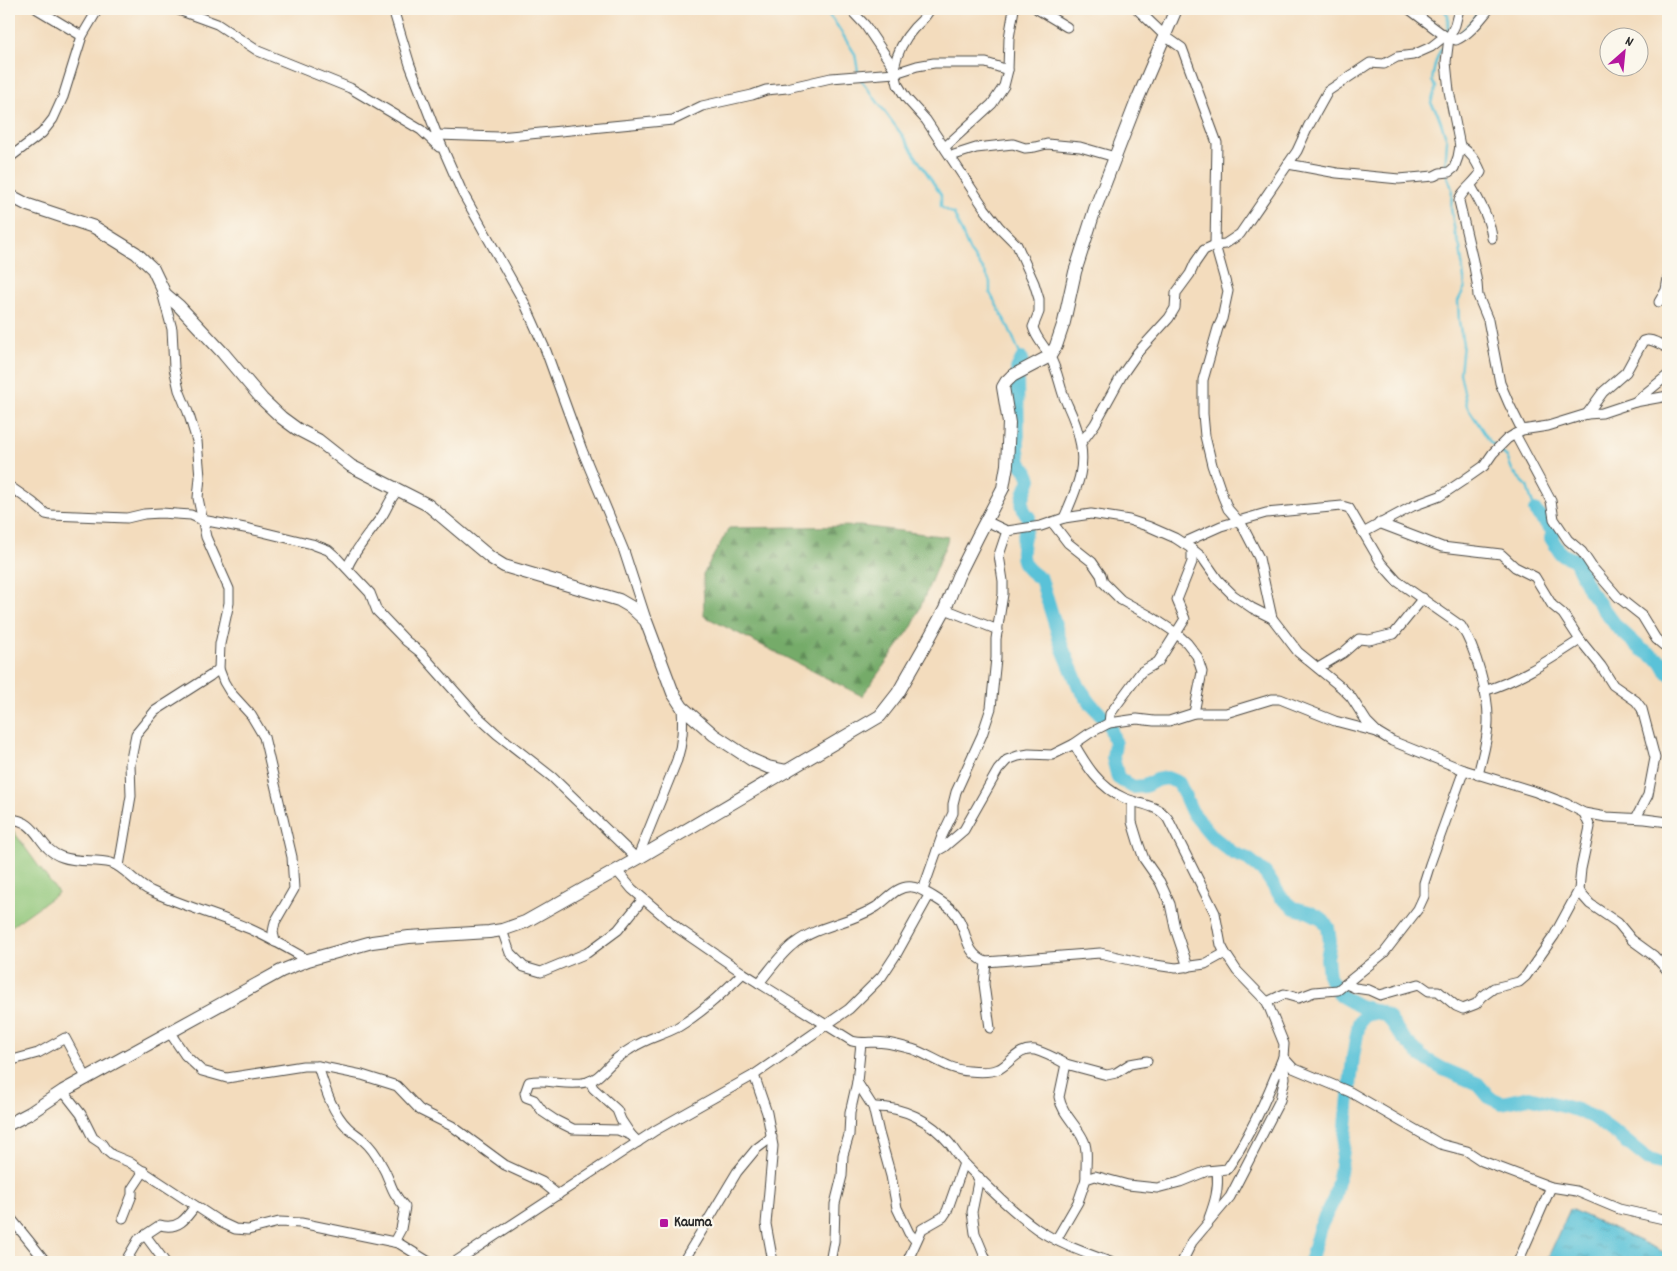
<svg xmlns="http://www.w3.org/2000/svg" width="1677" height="1271" viewBox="0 0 1677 1271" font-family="Dekko,sans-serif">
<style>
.forest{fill:url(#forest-firs);stroke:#506b4a}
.garden{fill:#90c679;stroke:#5e7852}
.water{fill:url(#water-ripples);stroke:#427682}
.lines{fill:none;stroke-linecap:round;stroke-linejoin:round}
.stream{stroke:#5ac2d8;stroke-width:2.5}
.river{stroke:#5ac2d8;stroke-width:14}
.street-casing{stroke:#494641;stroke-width:11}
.secondary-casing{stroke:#494641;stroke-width:14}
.street{stroke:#fff;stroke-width:9}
.secondary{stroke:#fff;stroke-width:12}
.poi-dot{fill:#b5179e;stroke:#fbf7ec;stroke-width:2}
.labels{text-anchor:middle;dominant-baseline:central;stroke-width:4.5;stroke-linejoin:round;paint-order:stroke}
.poi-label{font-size:15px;font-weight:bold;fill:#2b2b2b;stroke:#fbf7ec;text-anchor:start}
</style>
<defs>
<pattern id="forest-firs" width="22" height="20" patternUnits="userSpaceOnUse" patternTransform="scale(1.25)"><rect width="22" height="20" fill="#74ab69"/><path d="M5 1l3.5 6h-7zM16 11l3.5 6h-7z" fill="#5f8b57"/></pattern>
<pattern id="water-ripples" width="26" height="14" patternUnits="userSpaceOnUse" patternTransform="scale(1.25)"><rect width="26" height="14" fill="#5ac2d8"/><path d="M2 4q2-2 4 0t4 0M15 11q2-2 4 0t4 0" fill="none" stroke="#4b9eaf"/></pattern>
</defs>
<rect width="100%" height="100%" fill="#fbf7ec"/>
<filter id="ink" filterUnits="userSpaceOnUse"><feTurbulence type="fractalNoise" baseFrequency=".02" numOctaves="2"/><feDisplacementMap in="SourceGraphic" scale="10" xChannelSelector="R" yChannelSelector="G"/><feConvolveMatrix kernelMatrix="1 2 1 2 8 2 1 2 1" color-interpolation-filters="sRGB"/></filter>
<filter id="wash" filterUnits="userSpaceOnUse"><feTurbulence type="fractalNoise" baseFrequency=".0096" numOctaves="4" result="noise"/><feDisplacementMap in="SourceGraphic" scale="20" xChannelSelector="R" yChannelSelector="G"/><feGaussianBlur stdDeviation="1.12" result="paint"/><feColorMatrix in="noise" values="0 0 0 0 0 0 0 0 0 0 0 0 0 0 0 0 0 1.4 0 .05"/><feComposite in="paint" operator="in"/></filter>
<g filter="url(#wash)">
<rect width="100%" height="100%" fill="#f3dcbd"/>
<path class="forest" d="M860 526 949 537 913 625 862 696 704 616 703 574 729 528Z"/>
<path class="garden" d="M11 828 58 893 9 928V829Z"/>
<path class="water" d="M1570 1209 1668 1254V1262H1546Z"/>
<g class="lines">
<g class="stream">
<path d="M824 9 836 24 855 54 859 77 902 135 941 195V207L954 214 970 252 985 272 990 282V293L1009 328 1022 359"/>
<path d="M1443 9 1448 15V32"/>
<path d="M1461 33 1474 18 1480 9"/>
<path d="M1446 44C1436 52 1434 69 1432 81L1436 87 1431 103 1438 114 1447 140 1445 170 1452 189 1451 208 1455 233 1460 247 1465 287 1458 301 1459 322 1463 344 1460 373 1467 406 1490 442 1495 446"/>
<path d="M1499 450 1507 457 1513 472 1527 486 1535 511"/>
</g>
<g class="river">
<path d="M1022 359 1017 369 1018 450 1020 463 1026 470 1030 479C1025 494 1016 504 1029 517 1026 528 1018 552 1024 563 1027 570 1035 575 1041 579L1062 647 1079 687 1091 704 1109 723 1115 743 1113 758 1118 778 1133 787 1145 786 1156 780 1167 778 1179 783 1192 812 1213 837 1233 853 1248 859 1265 873 1281 897 1294 908 1309 912 1321 918 1328 927 1330 942 1327 958 1329 977 1341 996 1359 1006 1379 1012 1389 1018 1402 1037 1422 1057 1443 1069 1478 1084 1489 1097 1502 1103 1529 1097 1577 1110 1596 1119 1618 1135 1649 1160 1668 1165"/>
<path d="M1535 511 1554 532 1551 538 1561 554 1575 560 1589 590 1617 627 1641 649 1662 662 1668 673"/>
<path d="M1310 1262 1320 1227 1334 1199 1340 1172 1345 1136 1353 1057 1359 1023 1365 1015 1379 1012"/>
</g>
</g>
</g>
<g filter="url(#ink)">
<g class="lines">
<g class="street-casing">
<g id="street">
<path d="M37 9 82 36"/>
<path d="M176 9 217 24 258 51 350 88 421 130 439 147"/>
<path d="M393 9 410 65 437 135 462 192 525 304 546 351 582 450 624 551 646 619"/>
<path d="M850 9 865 25 894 68 898 85 906 98 926 120 985 209 999 227 1017 245 1034 283 1039 299V312L1033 327C1036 339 1045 346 1050 357 1057 369 1059 383 1064 397 1069 409 1075 420 1078 433 1088 466 1077 488 1064 518"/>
<path d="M1037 9 1067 27"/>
<path d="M1137 9 1165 36 1182 48 1217 143 1215 245 1228 291 1222 319 1218 328 1203 380V414L1205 436 1212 465 1223 497 1228 509 1242 525 1259 558 1272 618"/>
<path d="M1409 9 1445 36 1456 40C1470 34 1479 21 1489 9"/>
<path d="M894 68C897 53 903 40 914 28 920 22 926 17 930 9"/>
<path d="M437 135 499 137 673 120 702 106 752 95 766 90 787 88 831 78 895 73 917 66 934 63H986L1008 70"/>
<path d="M1460 146C1471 153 1476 160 1481 172 1475 183 1460 192 1459 201L1473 261 1477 283 1478 296 1488 320 1500 383 1509 404 1522 430"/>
<path d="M945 147 992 104 1004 86 1008 70 1009 38 1014 9"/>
<path d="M951 156 976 148 1013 144 1025 148 1035 147 1047 144 1080 147 1115 157"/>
<path d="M9 158 42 133 53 119 63 97 82 36 98 9"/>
<path d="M1288 164 1337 173 1399 179 1434 176 1440 173 1449 172 1454 168 1458 157 1460 146 1449 91 1446 62 1449 38 1455 25 1459 9"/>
<path d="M1471 186C1480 203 1490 219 1492 238"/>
<path d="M162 292 172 329 174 368 179 390 188 412 197 441 200 477 198 498 206 537 229 589V603L220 644 219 669 224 682 230 692 251 715 264 737 292 857 294 889 275 922 273 932 275 942"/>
<path d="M1659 302 1666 290 1668 278"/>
<path d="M1635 402 1668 375"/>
<path d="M1587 414 1603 392 1626 372 1643 341C1651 337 1660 345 1668 348"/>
<path d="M1515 434 1551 501 1554 519 1568 540 1582 552 1592 567 1618 597 1642 616 1656 639 1668 649"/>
<path d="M1081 443 1095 424 1122 375 1138 352 1169 318 1175 308 1176 293 1190 274 1195 263 1204 250 1215 245 1225 244 1240 234 1297 151 1308 127 1328 91 1370 63 1384 64 1397 57 1413 55 1431 47 1445 36"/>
<path d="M9 486 32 502 46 514 51 515 127 518 144 514 161 513 191 515 202 520 250 529 312 544 328 550 336 557 370 593 377 611 382 616 406 641 420 652 475 714 497 734 552 777 637 859 677 760C683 741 683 726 682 707"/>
<path d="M986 521 1007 531 1041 526 1064 518 1091 514 1129 520 1150 527 1175 538 1192 549 1202 557 1218 580 1233 595 1252 608 1272 618 1298 652 1342 688 1351 697 1367 722 1377 732 1392 741 1464 770 1536 792 1567 804 1584 813 1606 817 1645 819 1668 822"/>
<path d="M1052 522 1068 543 1092 562 1101 575 1103 582 1121 600 1152 617 1176 633 1187 643 1197 656 1202 672 1194 713"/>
<path d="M1379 523 1442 547 1501 554 1515 567 1535 577 1552 605 1563 614 1580 640"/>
<path d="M1363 533 1413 506 1440 496 1464 480 1484 466 1493 453 1507 439 1522 430 1548 426 1587 414 1602 413 1635 402 1668 396"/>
<path d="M1183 543 1221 526 1266 513 1342 506 1349 508 1381 563 1397 581 1461 626C1476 649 1489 695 1488 722 1488 740 1482 757 1478 775"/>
<path d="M347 568C355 549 370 533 382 516 388 507 390 497 399 490"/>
<path d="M945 609 998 630"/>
<path d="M1318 668 1343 653 1359 639 1369 640 1394 634 1423 598"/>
<path d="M1484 691C1520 680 1549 660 1580 640L1601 666 1613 685 1636 701 1642 709 1655 758 1648 795 1636 818"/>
<path d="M1109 723 1110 714 1141 672 1158 662 1185 619 1177 600 1192 562V549"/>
<path d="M1074 744C1086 765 1100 788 1124 798 1140 805 1157 804 1168 819L1215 913 1221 945 1225 953 1237 971 1267 1002 1284 1044 1283 1057 1285 1078 1280 1100 1230 1197 1192 1242 1182 1262"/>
<path d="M1132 801V822L1139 845 1144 859 1160 882 1170 904 1175 928 1188 967"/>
<path d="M1584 813 1590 827 1581 869 1579 890 1582 895 1590 904 1618 923 1632 940 1654 956 1668 971"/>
<path d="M9 819C40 820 37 849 62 857 78 863 95 859 111 863 125 867 136 885 151 891 183 906 218 915 250 929 270 938 289 949 308 960"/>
<path d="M937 851 944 847 964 830 998 770 1007 760 1018 756 1029 754 1052 755 1074 744 1090 733 1109 723 1137 719 1154 721H1169L1194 713H1226L1272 699H1280L1335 721 1377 732"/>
<path d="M119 866 131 796 130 764 136 734 155 711 210 676 219 669"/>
<path d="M617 871 632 889 679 929 743 973 852 1041C863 1044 874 1041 886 1043 894 1044 904 1047 912 1049 931 1055 948 1070 969 1071 978 1072 989 1073 999 1069 1011 1063 1019 1047 1035 1050 1045 1053 1057 1059 1066 1064"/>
<path d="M923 890 942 836 953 813V804L956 792 982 735 991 708 996 658V639L1003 594V581L999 555 1007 531"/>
<path d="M502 930 510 953 524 967 541 972 587 953 618 930 643 899"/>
<path d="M986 962 1100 953 1148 964 1176 968 1205 964 1225 953"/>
<path d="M759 983C771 969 781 953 795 943 819 925 851 923 876 907 887 900 897 885 912 887 920 887 949 906 954 912 969 929 962 952 986 962L984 984 990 1028"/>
<path d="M1346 984 1355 988 1369 990 1380 995 1419 984 1429 991H1438L1456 1006 1463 1009 1476 1004 1483 996 1494 988 1519 982 1526 976 1554 936 1579 890"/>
<path d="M1267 1002 1284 994 1298 998 1314 992 1338 990 1384 953 1418 909 1424 896V883L1430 864 1464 770"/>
<path d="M170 1033 185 1055 202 1071 227 1078 303 1066H318L362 1075 397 1086 420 1110 452 1126 505 1165 542 1182 558 1195"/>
<path d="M861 1043 857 1082 873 1107 879 1133 891 1176 897 1208 909 1233 916 1241"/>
<path d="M9 1061 38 1053 65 1038 87 1079"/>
<path d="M318 1066C325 1088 331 1111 348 1128 352 1132 358 1135 363 1140 370 1146 377 1156 381 1164 392 1182 389 1190 405 1207L401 1229 394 1242"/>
<path d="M754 1075 767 1113 773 1146 766 1224 773 1262"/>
<path d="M590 1081 593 1088 617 1110 621 1120 631 1135"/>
<path d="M63 1091 81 1114 93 1138 102 1144 106 1150 112 1155 129 1162 220 1222 235 1229 248 1230 279 1222 301 1223 394 1242 400 1244 429 1262"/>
<path d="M873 1107C903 1106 931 1121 950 1144 955 1151 960 1159 966 1165 988 1187 1012 1211 1037 1229 1059 1244 1086 1253 1110 1262"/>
<path d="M638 1142 631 1135 618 1130 573 1129 555 1120 543 1112 534 1100 526 1097 525 1093 529 1082C548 1078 567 1087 587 1082 600 1078 604 1069 614 1061 619 1056 626 1052 632 1048 647 1038 663 1035 678 1027 702 1013 724 992 743 973"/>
<path d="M979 1177 972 1212 975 1233 987 1262"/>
<path d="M1086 1179C1085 1167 1089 1150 1083 1139 1076 1124 1062 1114 1059 1097L1066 1064 1107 1075 1116 1073 1130 1064 1147 1061"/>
<path d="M9 1216 46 1262"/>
<path d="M123 1218 132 1195V1189L144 1171"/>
<path d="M1209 1218C1215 1202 1219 1189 1217 1171"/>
<path d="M145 1235 160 1225C178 1230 186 1219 195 1206"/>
<path d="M1056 1240 1078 1202 1086 1179 1095 1176 1128 1185 1157 1188 1180 1182 1207 1171 1227 1169C1251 1134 1268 1096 1283 1057L1293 1068 1350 1092 1440 1144 1467 1151 1482 1161 1551 1187 1576 1191 1619 1209 1668 1220"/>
<path d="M125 1262 138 1240 145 1235 165 1262"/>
<path d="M455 1262 656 1130 754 1075 849 1009 882 976 897 953 927 899 930 896"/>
<path d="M683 1262 737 1172 756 1149 772 1137"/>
<path d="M830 1262 834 1241 835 1204 842 1176 843 1155 849 1135 850 1113 857 1082"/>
<path d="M907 1262 922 1229 943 1217 947 1211 964 1163"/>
<path d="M1518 1262 1551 1187"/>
</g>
</g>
<g class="secondary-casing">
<g id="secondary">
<path d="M9 195 28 205 94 227 136 253 153 269 165 294 179 306 223 353 262 399 282 418 297 429 318 440 351 466 428 505 491 558 504 566 619 600 631 607 646 621 673 693 682 707 714 735 752 760 768 767 787 771"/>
<path d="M9 1124 30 1113 63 1091 281 971 308 960 372 942 409 937 489 932 502 930 525 922 637 859 880 716 898 693 927 642 945 609 958 576 978 536 1003 488 1007 465 1009 423 1003 387 1006 382 1012 376 1050 356 1056 346 1064 322 1075 272 1095 209 1136 103 1176 9"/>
</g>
</g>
<use href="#street" class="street"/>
<use href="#secondary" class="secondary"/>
</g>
</g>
<rect class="poi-dot" x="659" y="1218" width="10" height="10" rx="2.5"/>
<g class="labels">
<g class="poi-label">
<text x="674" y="1223">Kauma</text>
</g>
</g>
<rect width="1677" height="1271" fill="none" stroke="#fbf7ec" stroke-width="30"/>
<g transform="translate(1624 52) rotate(27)"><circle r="24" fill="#fbf7ec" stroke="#a8a59f"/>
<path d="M0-4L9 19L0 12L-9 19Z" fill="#b5179e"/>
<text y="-8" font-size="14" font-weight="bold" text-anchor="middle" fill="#2b2b2b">N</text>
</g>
</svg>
